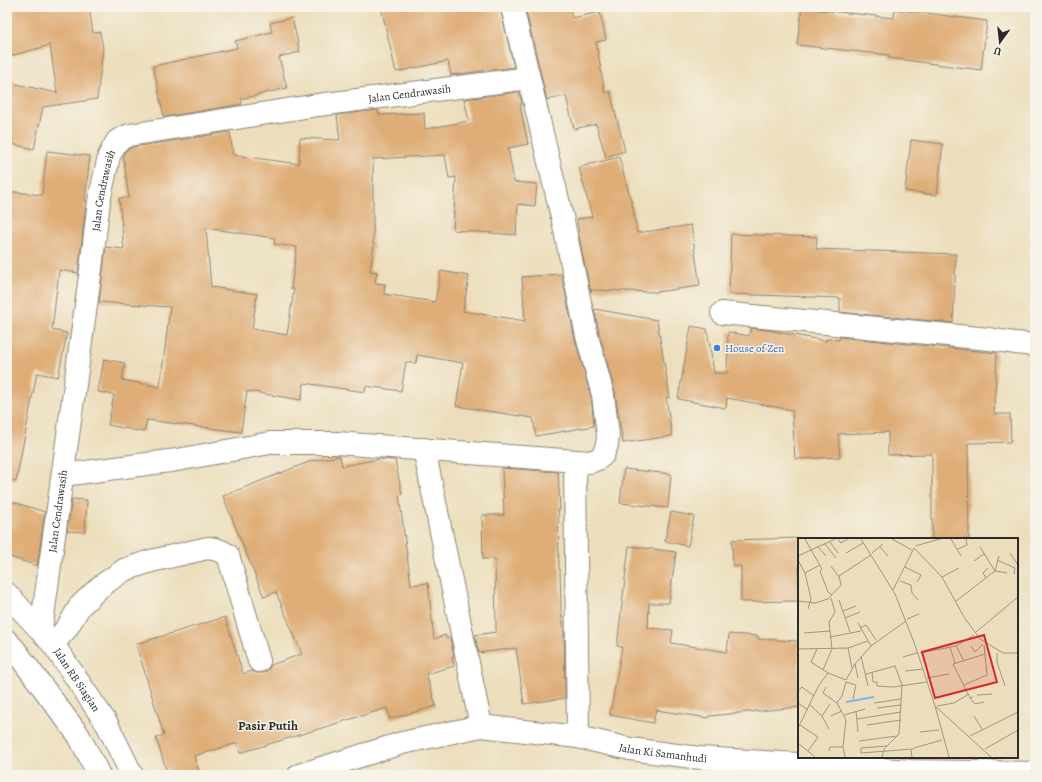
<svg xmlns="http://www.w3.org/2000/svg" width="1042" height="782" viewBox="0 0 1042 782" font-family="Alegreya,serif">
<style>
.building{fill:#dfae78;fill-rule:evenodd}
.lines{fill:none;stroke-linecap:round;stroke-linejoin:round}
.minor-casing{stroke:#8c8474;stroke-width:24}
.highway-casing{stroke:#8c8474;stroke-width:24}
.minor{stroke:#fff;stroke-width:22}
.highway{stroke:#fff;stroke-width:22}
.shop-dot{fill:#3f7fe0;stroke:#f7f3e8;stroke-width:1.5}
.labels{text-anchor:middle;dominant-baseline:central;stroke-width:3;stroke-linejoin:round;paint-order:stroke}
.street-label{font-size:11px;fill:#2b2b2b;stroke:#f7f3e8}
.shop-label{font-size:11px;fill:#366cbe;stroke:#f7f3e8;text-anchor:start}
.quarter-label{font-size:13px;font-weight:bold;fill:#2b2b2b;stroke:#f7f3e8}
.inset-river{fill:none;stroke:#78b7ec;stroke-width:2}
.inset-road{fill:none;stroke:#9f9682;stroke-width:1}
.view{fill:#d62828;fill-opacity:0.15;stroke:#d62828;stroke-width:2}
.inset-edge{fill:none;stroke:#2b2b2b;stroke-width:2}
</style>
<rect width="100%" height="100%" fill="#f7f3e8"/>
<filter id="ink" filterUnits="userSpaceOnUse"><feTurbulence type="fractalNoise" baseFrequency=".025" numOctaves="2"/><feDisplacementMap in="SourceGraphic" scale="8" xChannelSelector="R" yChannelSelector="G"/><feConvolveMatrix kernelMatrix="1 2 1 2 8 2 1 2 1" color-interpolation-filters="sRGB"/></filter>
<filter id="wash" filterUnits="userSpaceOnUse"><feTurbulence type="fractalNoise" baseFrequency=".012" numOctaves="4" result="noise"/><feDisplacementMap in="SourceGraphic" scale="16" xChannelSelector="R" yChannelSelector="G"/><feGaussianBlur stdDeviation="0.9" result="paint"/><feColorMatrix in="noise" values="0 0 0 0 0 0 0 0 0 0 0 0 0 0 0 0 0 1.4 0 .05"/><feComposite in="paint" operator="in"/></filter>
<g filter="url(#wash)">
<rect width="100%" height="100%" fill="#ecdebc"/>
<g id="blocks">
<g class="building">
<path d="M7 7H89L93 33 100 32 103 49 97 99 43 107 34 149 7 143V82L57 93 50 45 7 57Z"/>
<path d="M381 7H500L514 67 451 75 448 61 396 72Z"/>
<path d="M525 7H570L572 18 600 12 606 40 596 42 605 93 610 91 625 151 606 157 596 124 574 129 566 96 547 100Z"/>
<path d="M802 8 894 18 895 9 987 21 981 70 889 58V55L797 45Z"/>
<path d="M292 18 300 52 279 57 287 88 241 99 242 104 164 117 153 66 237 48 235 41 272 32 270 23Z"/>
<path d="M519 92 522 104 520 105 528 144 508 148 514 182 537 184 535 206 518 204 516 235 453 230 456 177 449 178 445 155 373 159V244H374L370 271 377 272 375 283 385 284 384 294 435 302 441 271 469 276 463 311 525 321 522 277 561 274 575 339 591 397 594 426 536 436 533 418 456 406 463 363 417 355 416 363 406 362 401 391 366 386 365 392 304 383 301 400 247 391 241 432 147 420 144 432 108 425 114 395 98 392 104 359 125 363 122 380 160 387 170 307 99 302 106 247 124 249 119 198H129L123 155 126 150 133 147 230 132 233 155 299 164 300 138 340 140 337 115 378 110 379 115 424 113 425 129 469 121 464 99ZM206 228 275 238 274 244 297 247 291 289H294L287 335 252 329 257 294 211 287Z"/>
<path d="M911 140 943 144 937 195 905 191Z"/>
<path d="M47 151 90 156 85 201H86L79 267 78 273 59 270 52 330 67 333 58 377 37 373 16 481 7 480V191L42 195Z"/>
<path d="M619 157 633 208 637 233 691 225 700 286 656 292 591 290V292L582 253 577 219 592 217 579 167Z"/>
<path d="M731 234 817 237 816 249 956 254 953 323 840 312V298L729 294Z"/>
<path d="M594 309 657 320 670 398 666 397 672 436 623 443 615 392 599 333Z"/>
<path d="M691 326 707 329 714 373H727L728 332 749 336 751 328 767 330 826 341V339L839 340V337L997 353 994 414H1010L1011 442 968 443 969 539H932V454L888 455V432L838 434 840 457 795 459 792 410 727 398 726 408 678 399Z"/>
<path d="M340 456 342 466 380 459 395 460 402 494 399 495 411 585 428 583 434 639 445 635 446 638H450L454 657H452L454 666 426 674 436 706 390 719 387 708 240 753 237 743 194 756 200 775H168L156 738 164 735 136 644 225 617 243 674 252 671 256 673H263L268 670 271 665 302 654 276 592 264 597 223 496 311 461Z"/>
<path d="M502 468 558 472 560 510H558L559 569H560L561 609 564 633 565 698 524 704 516 648 479 653 475 635 496 632 495 559H483L482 515H504Z"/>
<path d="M624 469 671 474 668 508 620 503Z"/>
<path d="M72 499 87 500 85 532 67 531Z"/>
<path d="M7 500 45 512 37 566 7 556Z"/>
<path d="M671 512 694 516 688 546 665 541Z"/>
<path d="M799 538V601L741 602V566H733L732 540Z"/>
<path d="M629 546 676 552 669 603H649L648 628 673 630 671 643 727 652 729 634 758 636V639L799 641V707L709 716 708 718 656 710 653 723 610 715 622 647 617 646Z"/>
</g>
</g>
</g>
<g filter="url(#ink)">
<use href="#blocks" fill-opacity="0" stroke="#8c8474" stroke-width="1"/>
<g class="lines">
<g class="minor-casing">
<g id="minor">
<path d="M722 313 989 339 1015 343 1035 345"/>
<path d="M424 449 481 726"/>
<path d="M575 461 578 737"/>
<path d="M63 475 177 460 270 443H337L590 462 598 459 603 455 607 445 608 435 603 395 587 336 563 221 512 7"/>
<path id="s1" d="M41 630 91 269 99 201 109 156 117 141 129 135 318 105 529 78"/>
<path d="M53 644 67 628 80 606 101 586 124 570 151 561 208 548C216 549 221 550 228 555L259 661"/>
<path id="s2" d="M299 775 402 743 481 726 578 737 630 749 700 758 913 771 1035 773"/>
</g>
</g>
<g class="highway-casing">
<g id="highway">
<path id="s3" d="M7 594 53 644 107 724 132 775"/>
<path d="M7 641 15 650 79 736 99 775"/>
</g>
</g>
<use href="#minor" class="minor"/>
<use href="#highway" class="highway"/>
</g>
</g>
<circle class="shop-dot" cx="717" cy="348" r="4"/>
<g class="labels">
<g class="street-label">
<text stroke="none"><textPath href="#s1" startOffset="793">Jalan Cendrawasih</textPath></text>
<text stroke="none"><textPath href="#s1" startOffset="444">Jalan Cendrawasih</textPath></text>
<text stroke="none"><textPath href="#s1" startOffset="120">Jalan Cendrawasih</textPath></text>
<text stroke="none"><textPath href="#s3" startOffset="111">Jalan RB Siagian</textPath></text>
<text stroke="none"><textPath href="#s2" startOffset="373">Jalan Ki Samanhudi</textPath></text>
</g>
<g class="shop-label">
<text x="725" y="348">House of Zen</text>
</g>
<g class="quarter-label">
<text x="268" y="725">Pasir Putih</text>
</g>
</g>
<g transform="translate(798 538)">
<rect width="220" height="220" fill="#ecdebc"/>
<path class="inset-river" d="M48 164 76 159"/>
<path class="inset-road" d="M7 1 24 31 22 33 30 54 34 57M40 1 43 5 50 1M63 1 97 56 117 107 137 168M94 1 114 12M153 1 163 18M32 4 40 15M27 6 38 20M117 8 142 1M20 9 28 18M82 9 90 18M182 9 197 33M160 11 169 7 168 1M48 15 65 5M74 15 85 6M212 15 220 27M0 18 37 1M0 22 7 35 13 61 10 71M199 22 217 30 216 36M176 23 187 15M33 28 41 39M107 29 123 37 119 44M197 33 209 35M7 35 22 27M144 39 161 30M188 40 185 35 190 30M102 43 113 47 114 55 120 62M95 52 116 10 144 39 166 79 182 101 205 115H220M41 62 52 94M0 63 17 65 30 61 43 47 41 38 73 17M158 63 197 33 201 18M45 73 58 68M47 80 62 74M109 81 121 76M60 85 73 108M62 90 68 87 78 102M178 94 220 59M6 95 32 93M32 99 63 93M158 108 166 123M173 108 177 114 185 106M152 109 157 125M50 110 54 130M0 111 50 110 70 103M19 111 13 124 30 135M122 115 158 108 176 97M199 115V124L207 148M63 118 70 148M105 119 119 115M57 126 60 140M25 132 34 111 31 84 37 74 33 60M107 133 125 131M74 134 75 144H79V148L95 149 129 144M68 136 97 128 104 147 101 196 86 211 84 219M129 140 151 136M48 144 58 147 55 161M166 147 189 137 186 107M28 149 25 155 39 165 48 182 45 209 47 219M0 153 4 149 16 158M179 157 194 156M175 159 172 160 155 126 187 116M172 160 177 166 186 164M0 165 10 172M39 165 44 158 48 144M76 165 103 161M12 167 24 178 31 191M137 168 151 219M137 168 193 219M139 168 156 165 171 156M79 170 103 167M58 173 60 194M46 177 67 171M24 178 32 166M33 178 44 173M176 178 184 191M59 181 103 174M2 187 20 199 10 213M69 187 103 182M0 190 21 147 30 135 48 142 57 126 73 108 108 83M122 194 141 192M172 198 220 174M61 203 99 198M0 205 17 219M89 208 63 210V215L114 211M187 211 220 192M31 213 32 209H45M114 219 113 213 116 210 144 202"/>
<path class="view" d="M186 97 199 144 137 160 124 114Z"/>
<rect width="220" height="220" class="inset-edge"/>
</g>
<rect width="1042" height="782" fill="none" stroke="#f7f3e8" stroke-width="24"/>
<g transform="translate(1000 42) rotate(195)" stroke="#f7f3e8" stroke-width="3" paint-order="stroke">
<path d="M0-3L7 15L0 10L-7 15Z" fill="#2b2b2b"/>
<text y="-6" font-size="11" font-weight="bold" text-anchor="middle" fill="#2b2b2b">U</text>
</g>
</svg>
